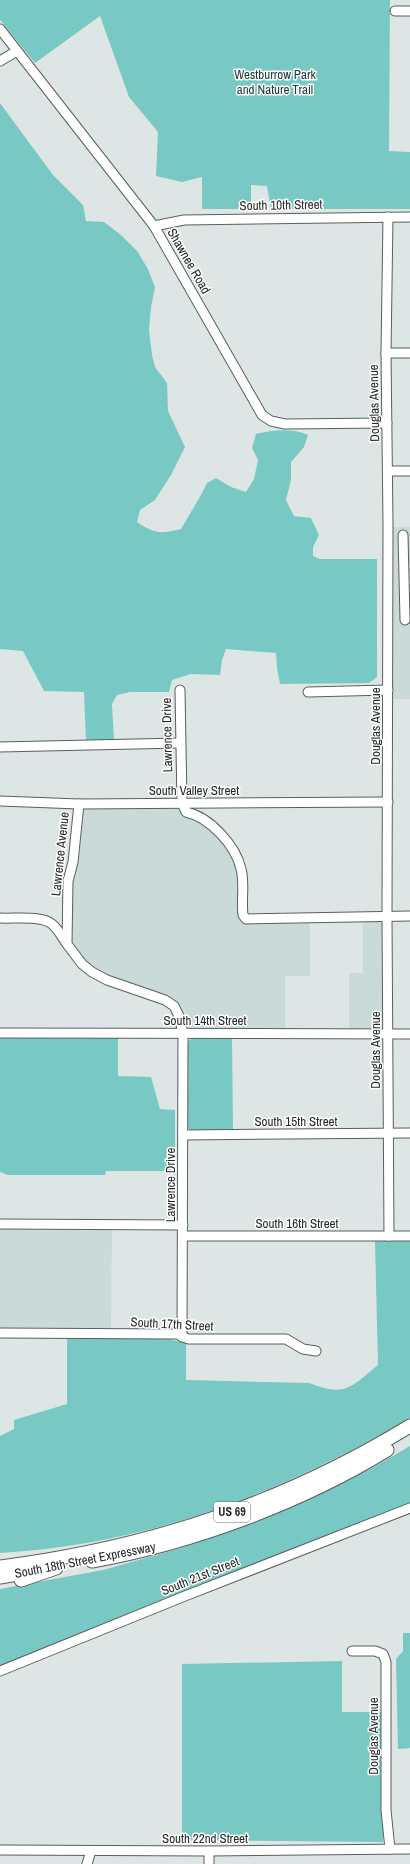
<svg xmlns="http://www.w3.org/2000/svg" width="410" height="1864" viewBox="0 0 410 1864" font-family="'Archivo Narrow',sans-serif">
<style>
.built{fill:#c9dad8}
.green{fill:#78c8c4}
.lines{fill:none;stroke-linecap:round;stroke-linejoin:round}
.minor-casing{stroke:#595f5e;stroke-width:11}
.highway-casing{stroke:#595f5e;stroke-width:15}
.minor{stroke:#fff;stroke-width:9}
.highway{stroke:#fff;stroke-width:13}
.labels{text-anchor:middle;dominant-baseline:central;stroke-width:3;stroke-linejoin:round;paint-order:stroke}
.shield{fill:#fff;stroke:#676969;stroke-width:1}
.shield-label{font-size:12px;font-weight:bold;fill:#262929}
.park-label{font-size:13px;fill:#213a39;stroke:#fff}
.street-label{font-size:13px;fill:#262929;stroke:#fff}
</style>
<rect width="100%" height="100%" fill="#dee6e5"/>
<g class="built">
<rect x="392" y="527" width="18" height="172"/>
<path d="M83 807H178L182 815 212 830 230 855 238 875 241 916 310 921V976H285V1029L189 1027 185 1013 173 1002 93 970 74 949 72 940V887Z"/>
<path d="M363 920 377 921 382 924V1027L379 1029H349V973H363Z"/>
<path d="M0 1229 112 1230 111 1330 0 1329Z"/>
</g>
<g class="green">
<path d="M0 0H390L389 151 410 152V209H271L267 186 251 185V209H202V177L182 182 156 176 158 132 129 97 100 16 35 63 0 20Z"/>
<path d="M0 103 53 175 83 205 86 221 104 222 121 235 137 251 148 269 155 287 151 307 149 330 152 355 155 367 167 383 168 411 185 447 171 475 155 500 140 510 137 522C155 534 160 534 181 529L201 495 207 483 216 478 231 487 246 492 254 479 258 460 252 448 256 434C273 430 292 428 308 435L304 447 291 462V480L286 500 294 516 311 518 319 535 313 547V556L320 559H377V677L369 683 280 684 277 668 276 653 226 649 222 660 220 675 191 674 172 680 169 692H130L117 695 112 704 114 740 86 741 84 692 44 691 23 651 0 649Z"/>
<path d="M0 1037H118V1076L151 1077 160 1109 175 1110V1171H106L105 1175H8L0 1172Z"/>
<path d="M194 1037 232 1038 233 1131H192L188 1128 187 1042Z"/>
<path d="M375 1241H410V1418C281 1493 151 1544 0 1553V1436L14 1429V1420L67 1404V1338L168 1339 186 1343V1380L309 1383C345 1397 350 1388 378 1365Z"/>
<path d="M410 1446V1504L253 1564 0 1666V1589L103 1570 181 1548 285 1509 374 1467Z"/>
<path d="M403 1633H410V1748L398 1749 396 1659 403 1651Z"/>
<path d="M342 1661V1712H381L383 1756V1842L182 1840V1664Z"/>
</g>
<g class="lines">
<g class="minor-casing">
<g id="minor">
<path d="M395 11H410"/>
<path d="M0 29 154 226 262 415 271 421 285 424 387 423"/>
<path d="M0 61 17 51"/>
<path d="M388 217 386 353 388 523 387 917 389 1236"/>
<path d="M154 226 184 220 410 217"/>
<path d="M386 353H410"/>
<path d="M388 471H410"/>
<path d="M403 535 405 620"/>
<path d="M180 690 182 803 186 812C210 817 236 846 241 869 245 884 241 900 243 915L246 919 410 916"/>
<path d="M308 692 388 690"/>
<path d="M0 747 180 743"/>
<path d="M0 801 79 804 388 802"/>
<path d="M79 804 73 862 68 881 67 944 82 964 92 972 107 980 165 1000 174 1006 179 1016 183 1033 182 1337"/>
<path d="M0 918C14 919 41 915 52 924 58 929 62 937 67 944"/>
<path d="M0 1033 410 1034"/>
<path d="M183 1135 410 1133"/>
<path d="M0 1224 183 1225"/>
<path d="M183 1236H410"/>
<path d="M0 1333 177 1334 188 1339H286L303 1349 316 1351"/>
<path d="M352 1651H375L383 1654 386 1662V1810L390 1849"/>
<path d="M0 1671 185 1596 410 1508"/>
<path d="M0 1850 209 1851 410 1849"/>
<path d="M87 1864 91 1851"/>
<path d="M209 1864V1851"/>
</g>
</g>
<g class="highway-casing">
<g id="highway">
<path d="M92 1561C192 1543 300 1503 387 1450"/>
<path d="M0 1567C148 1548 282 1504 410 1426"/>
<path d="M0 1577 28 1572"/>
<path d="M21 1580 56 1568"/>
</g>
</g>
<use href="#minor" class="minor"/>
<use href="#highway" class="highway"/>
</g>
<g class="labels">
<rect class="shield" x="214" y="1502" width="36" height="20" rx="3"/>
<g class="shield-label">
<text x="232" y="1512">US 69</text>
</g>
<g class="park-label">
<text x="275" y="74">Westburrow Park<tspan x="275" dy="15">and Nature Trail</tspan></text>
</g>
<g class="street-label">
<text transform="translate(281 205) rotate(-1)">South 10th Street</text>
<text transform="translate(189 261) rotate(60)">Shawnee Road</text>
<text transform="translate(374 403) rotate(-91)">Douglas Avenue</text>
<text transform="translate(375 726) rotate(-90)">Douglas Avenue</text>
<text transform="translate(167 735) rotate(-91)">Lawrence Drive</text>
<text x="194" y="790">South Valley Street</text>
<text transform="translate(60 854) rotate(-84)">Lawrence Avenue</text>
<text x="205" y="1020">South 14th Street</text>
<text transform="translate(375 1050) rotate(-90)">Douglas Avenue</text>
<text x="296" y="1121">South 15th Street</text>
<text transform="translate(170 1185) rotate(-90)">Lawrence Drive</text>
<text x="297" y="1223">South 16th Street</text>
<text transform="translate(172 1324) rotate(3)">South 17th Street</text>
<text transform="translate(85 1560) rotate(-11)">South 18th Street Expressway</text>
<text transform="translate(200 1576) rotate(-22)">South 21st Street</text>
<text transform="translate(373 1736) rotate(-90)">Douglas Avenue</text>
<text x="205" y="1838">South 22nd Street</text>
</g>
</g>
</svg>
